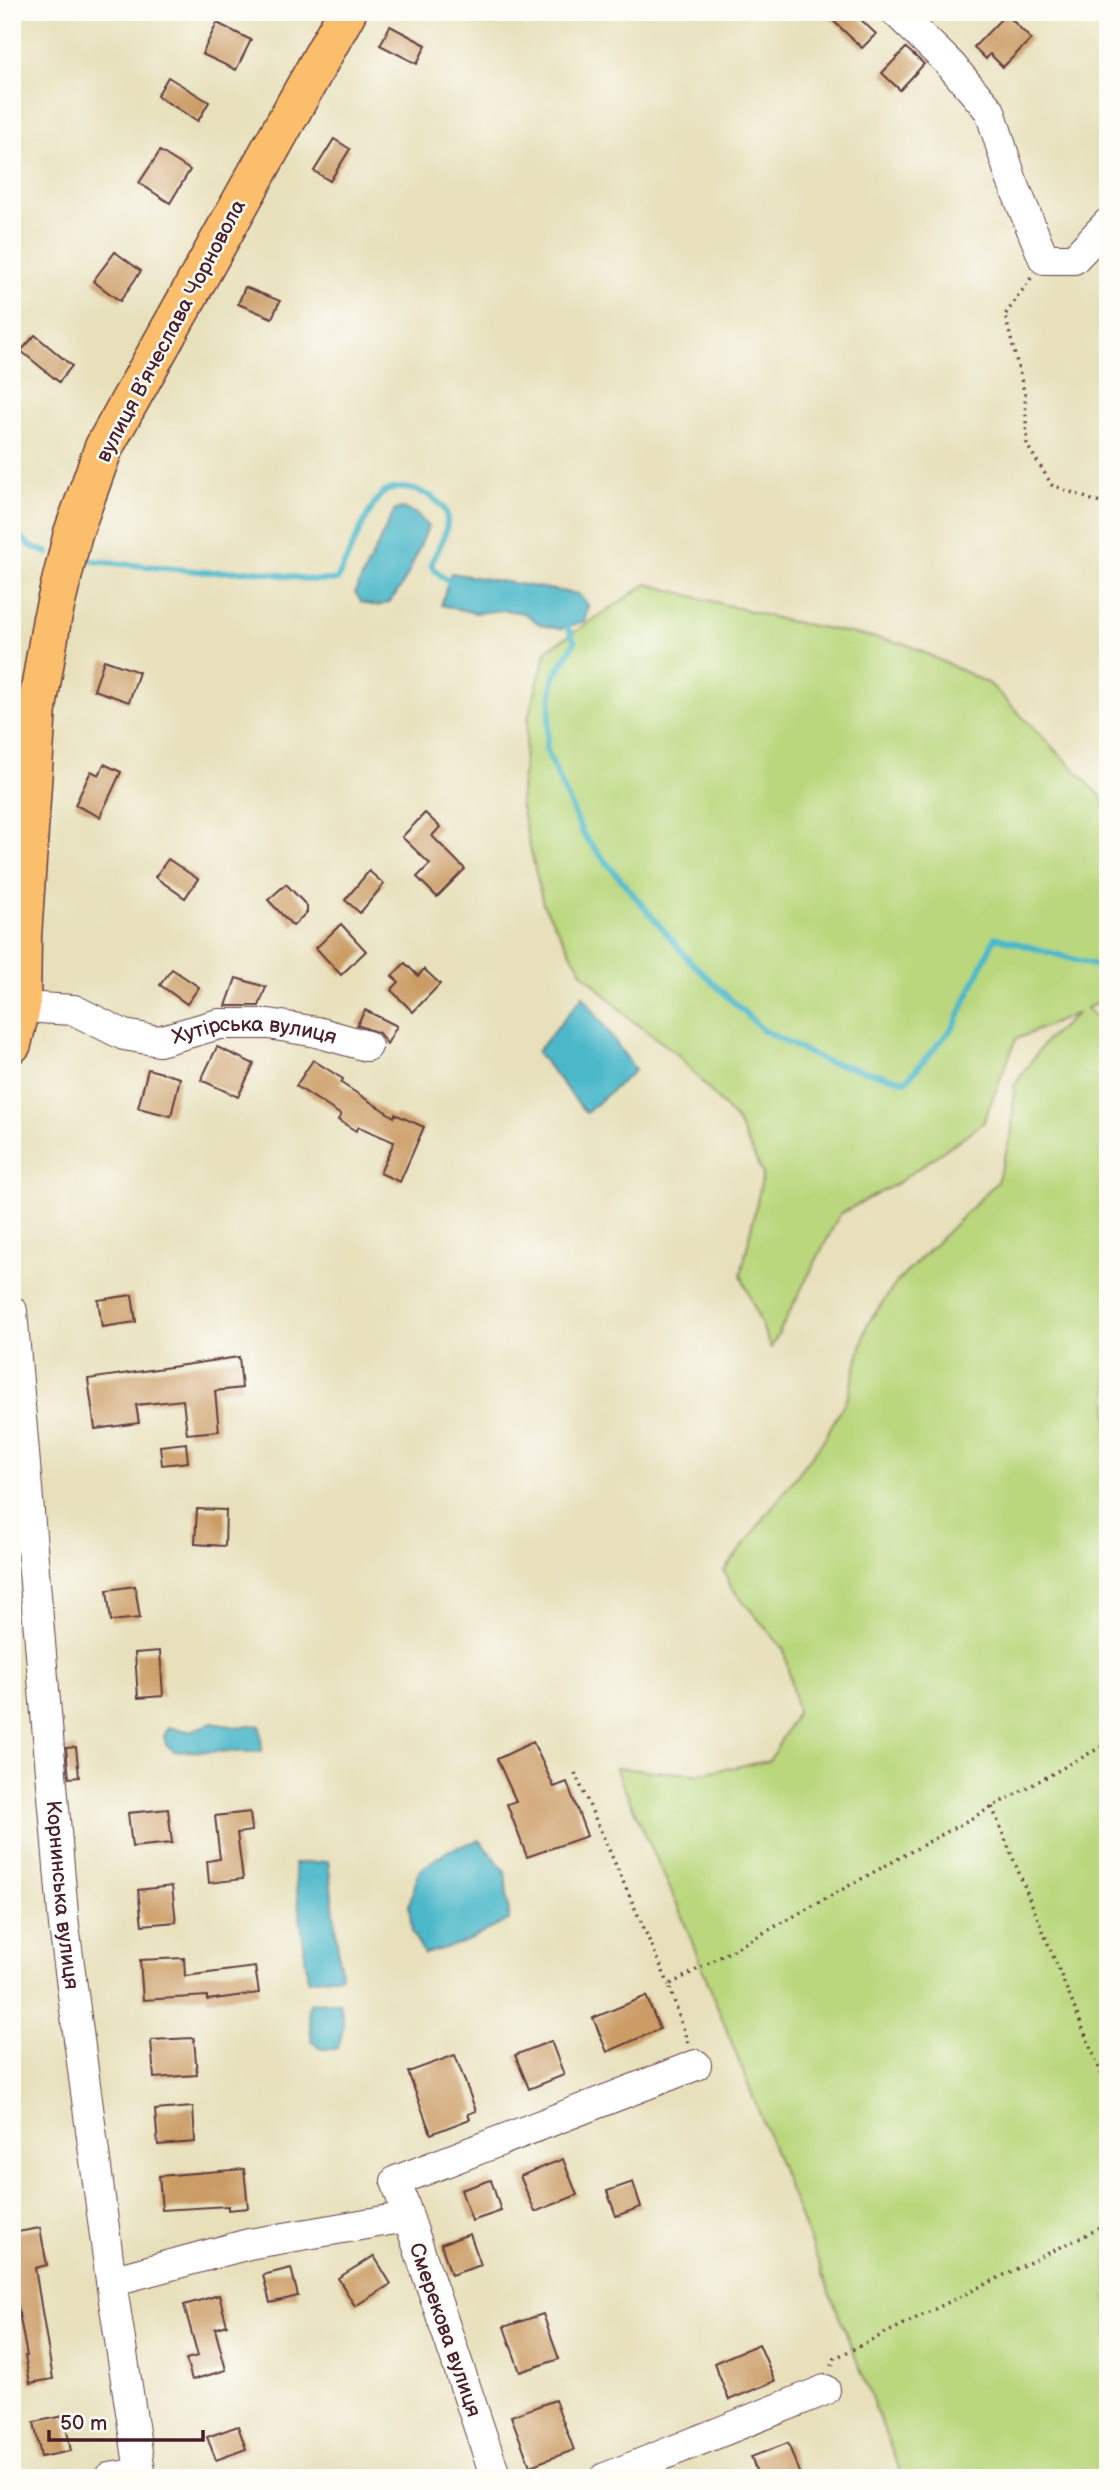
<svg xmlns="http://www.w3.org/2000/svg" width="1120" height="2490" viewBox="0 0 1120 2490" font-family="'Balsamiq Sans',sans-serif">
<style>
.green{fill:#bad77d;stroke:#827b54;stroke-width:2}
.water{fill:#4cb8c9;stroke:#4b6c7a;stroke-width:2}
.lines{fill:none;stroke-linecap:round;stroke-linejoin:round}
.stream{stroke:#4cb8c9;stroke-width:6}
.building{fill:#cb9c65}
.minor-casing{stroke:#623c41;stroke-width:32}
.major-casing{stroke:#623c41;stroke-width:41}
.path{stroke:#623c41;stroke-width:3.5;stroke-dasharray:2 5;stroke-linecap:butt}
.minor{stroke:#fff;stroke-width:30}
.major{stroke:#fabe6d;stroke-width:38}
.labels{text-anchor:middle;dominant-baseline:central;stroke-width:5;stroke-linejoin:round;paint-order:stroke}
.street-label{font-size:21px;fill:#4a1f2b;stroke:#fdfcf7}
</style>
<rect width="100%" height="100%" fill="#fdfcf7"/>
<filter id="ink" filterUnits="userSpaceOnUse"><feTurbulence type="fractalNoise" baseFrequency=".0143" numOctaves="2"/><feDisplacementMap in="SourceGraphic" scale="14" xChannelSelector="R" yChannelSelector="G"/><feConvolveMatrix kernelMatrix="1 2 1 2 8 2 1 2 1" color-interpolation-filters="sRGB"/></filter>
<filter id="wash" filterUnits="userSpaceOnUse"><feTurbulence type="fractalNoise" baseFrequency=".00686" numOctaves="4" result="noise"/><feDisplacementMap in="SourceGraphic" scale="28" xChannelSelector="R" yChannelSelector="G"/><feGaussianBlur stdDeviation="1.57" result="paint"/><feColorMatrix in="noise" values="0 0 0 0 0 0 0 0 0 0 0 0 0 0 0 0 0 1.4 0 .05"/><feComposite in="paint" operator="in"/></filter>
<g filter="url(#wash)">
<rect width="100%" height="100%" fill="#e7e0bb"/>
<path class="green" d="M647 584 783 620 906 644 990 684 1101 796 1108 813V999L1086 1008 1108 1027V2478H903L677 1904 615 1768 694 1774 769 1761 797 1712 784 1650 731 1587 724 1571 823 1441 848 1396 867 1325 897 1282 997 1182 1012 1132 1014 1086 1045 1042 1078 1013 1016 1039 983 1123 896 1184 840 1214 771 1348 741 1275 763 1174 737 1121 677 1054 629 1018 582 972 543 904 520 803 528 718 547 650Z"/>
<g class="water">
<path d="M401 508 416 513 428 527C419 546 405 590 388 602 379 608 370 605 361 602L355 592 394 511Z"/>
<path d="M451 573 578 594 588 605 585 621 561 629 541 625 524 613 503 610 475 613 441 605Z"/>
<path d="M583 996 635 1070 586 1113 537 1052Z"/>
<path d="M212 1723 242 1728 250 1725 260 1726 262 1752 174 1751 166 1745 164 1736 169 1727C190 1734 192 1730 212 1723Z"/>
<path d="M479 1840 505 1871 509 1920 462 1943 424 1954 412 1932 409 1905 419 1871 445 1852Z"/>
<path d="M328 1861 341 1976 308 1980 294 1864Z"/>
<path d="M339 2002C345 2020 344 2032 337 2049H321L312 2041 308 2009 311 2003Z"/>
</g>
<g class="lines">
<g class="stream">
<path d="M12 530 31 546 48 553"/>
<path d="M82 560 207 572 256 571 313 580H337C346 562 369 505 382 494 400 478 446 496 447 518 448 534 438 549 431 564L434 569 453 586"/>
<path d="M565 622 575 642 553 679 546 749 584 836 689 960 763 1030 824 1061 906 1081 954 1026 995 937 1108 969"/>
</g>
</g>
<g id="blocks">
<g class="building">
<path d="M824 12H853L876 34 862 48Z"/>
<path d="M1006 14 1031 39 1003 67 990 54 986 59 974 47Z"/>
<path d="M217 23 251 40 236 70 202 54Z"/>
<path d="M390 26 426 45 417 64 380 45Z"/>
<path d="M906 48 924 64 900 90 882 73Z"/>
<path d="M168 77 209 102 198 121 157 96Z"/>
<path d="M334 139 350 149 330 181 314 171Z"/>
<path d="M160 151 190 170 170 203 139 183Z"/>
<path d="M115 252 141 271 120 301 93 281Z"/>
<path d="M245 287 280 301 272 318 238 304Z"/>
<path d="M35 335 72 366 59 382 21 351Z"/>
<path d="M104 660 139 672 129 702 94 690Z"/>
<path d="M104 764 121 772 100 817 75 805 91 771 99 775Z"/>
<path d="M425 813 440 827 432 836 465 869 437 897 417 877 430 864 402 837Z"/>
<path d="M168 859 198 879 185 898 155 877Z"/>
<path d="M369 871 384 884 360 913 345 900Z"/>
<path d="M286 884 307 906V912L293 926 268 900Z"/>
<path d="M341 924 366 951 341 975 316 948Z"/>
<path d="M405 963 418 976 424 969 440 984 413 1012 391 990 399 982 392 976Z"/>
<path d="M172 969 199 987 187 1004 160 985Z"/>
<path d="M236 978 266 987 259 1006H226Z"/>
<path d="M365 1010 397 1026 387 1044 379 1033 357 1025Z"/>
<path d="M217 1047 254 1064 238 1097 201 1080Z"/>
<path d="M313 1060 343 1079 341 1083 394 1117 395 1114 424 1127 400 1182 380 1173 394 1142 359 1127 356 1131 338 1120 341 1115 296 1086Z"/>
<path d="M148 1069 180 1078 171 1116 138 1108Z"/>
<path d="M132 1295 136 1322 102 1327 98 1300Z"/>
<path d="M239 1357 242 1388 215 1391 219 1431 187 1434 183 1400 136 1405 139 1423 95 1429 88 1379Z"/>
<path d="M186 1443 188 1462 162 1465 160 1446Z"/>
<path d="M197 1509 226 1510 225 1546 195 1544Z"/>
<path d="M135 1586 140 1618 111 1621 107 1590Z"/>
<path d="M160 1651 163 1696 138 1698 135 1653Z"/>
<path d="M533 1742 554 1787 567 1782 587 1836 527 1857 507 1804 516 1801 497 1759Z"/>
<path d="M76 1747 79 1777 69 1778 66 1748Z"/>
<path d="M168 1809 172 1843 132 1847 128 1813Z"/>
<path d="M250 1812 252 1831 237 1833 243 1879 209 1883 207 1861 220 1859 215 1816Z"/>
<path d="M172 1886 176 1922 142 1925 138 1890Z"/>
<path d="M184 1958 185 1976 255 1967 259 1993 207 2000V1996L143 2000 140 1960Z"/>
<path d="M646 1996 660 2029 607 2052 593 2018Z"/>
<path d="M194 2038 197 2075 154 2078 151 2040Z"/>
<path d="M551 2041 564 2075 529 2089 515 2055Z"/>
<path d="M455 2055 476 2111 468 2114 470 2119 431 2134 408 2072Z"/>
<path d="M193 2107 195 2142 158 2145 155 2110Z"/>
<path d="M563 2159 577 2195 535 2212 520 2176Z"/>
<path d="M244 2169 248 2208 228 2210V2206L162 2210 159 2176Z"/>
<path d="M491 2180 501 2211 472 2221 461 2190Z"/>
<path d="M633 2182 641 2207 616 2216 607 2191Z"/>
<path d="M40 2228 47 2265 35 2268 53 2379 30 2383 25 2356H27L12 2275V2233Z"/>
<path d="M470 2234 481 2265 451 2275 441 2244Z"/>
<path d="M374 2256 391 2284 355 2306 338 2278Z"/>
<path d="M291 2268 298 2296 270 2303 263 2275Z"/>
<path d="M219 2295 227 2325 215 2329 226 2370 192 2380 186 2359 198 2356 184 2305Z"/>
<path d="M543 2314 559 2359 520 2372 504 2327Z"/>
<path d="M759 2344 775 2381 729 2400 714 2363Z"/>
<path d="M555 2400 574 2450 530 2466 511 2416Z"/>
<path d="M64 2416 71 2451 41 2457 34 2422Z"/>
<path d="M238 2426 246 2449 216 2460 207 2437Z"/>
<path d="M788 2443 801 2478H759L751 2457Z"/>
</g>
</g>
</g>
<g filter="url(#ink)">
<use href="#blocks" fill-opacity="0" stroke="#623c41" stroke-width="2"/>
<g class="lines">
<g class="minor-casing">
<g id="minor">
<path d="M896 12 949 63 990 111 1011 178 1044 259H1074L1108 223"/>
<path id="s1" d="M21 1007 74 1010 124 1035 159 1041 219 1024H269L317 1032 367 1046"/>
<path id="s2" d="M12 1311 64 1926 111 2281 141 2478"/>
<path d="M111 2281 249 2244 407 2217"/>
<path d="M109 2478 140 2473"/>
<path d="M496 2478 396 2181 696 2065"/>
<path d="M605 2478 825 2390"/>
</g>
</g>
<g class="major-casing">
<path id="major" d="M12 1044 21 1007 22 937 37 708 52 619 73 533 104 447 347 12"/>
</g>
<g class="path">
<path d="M1031 278 1005 315 1025 395 1027 445 1052 485 1108 506"/>
<path d="M575 1773 669 1985"/>
<path d="M992 1807 1108 2090"/>
<path d="M688 2043 669 1985 1108 1743"/>
<path d="M832 2366 835 2358 1108 2224"/>
</g>
<use href="#minor" class="minor"/>
<use href="#major" class="major"/>
</g>
</g>
<g class="labels">
<g class="street-label">
<text transform="translate(171 331) rotate(-62)">вулиця Вʼячеслава Чорновола</text>
<text stroke="none"><textPath href="#s1" startOffset="242">Хутірська вулиця</textPath></text>
<text stroke="none"><textPath href="#s2" startOffset="586">Корнинська вулиця</textPath></text>
<text transform="translate(445 2330) rotate(71)">Смерекова вулиця</text>
</g>
</g>
<rect width="1120" height="2490" fill="none" stroke="#fdfcf7" stroke-width="42"/>
<path d="M49 2430v10h154v-10" fill="none" stroke="#4a1f2b" stroke-width="3.5"/>
<text x="60" y="2430" font-size="21" fill="#4a1f2b" stroke="#fdfcf7" stroke-width="5" paint-order="stroke">50 m</text>
</svg>
